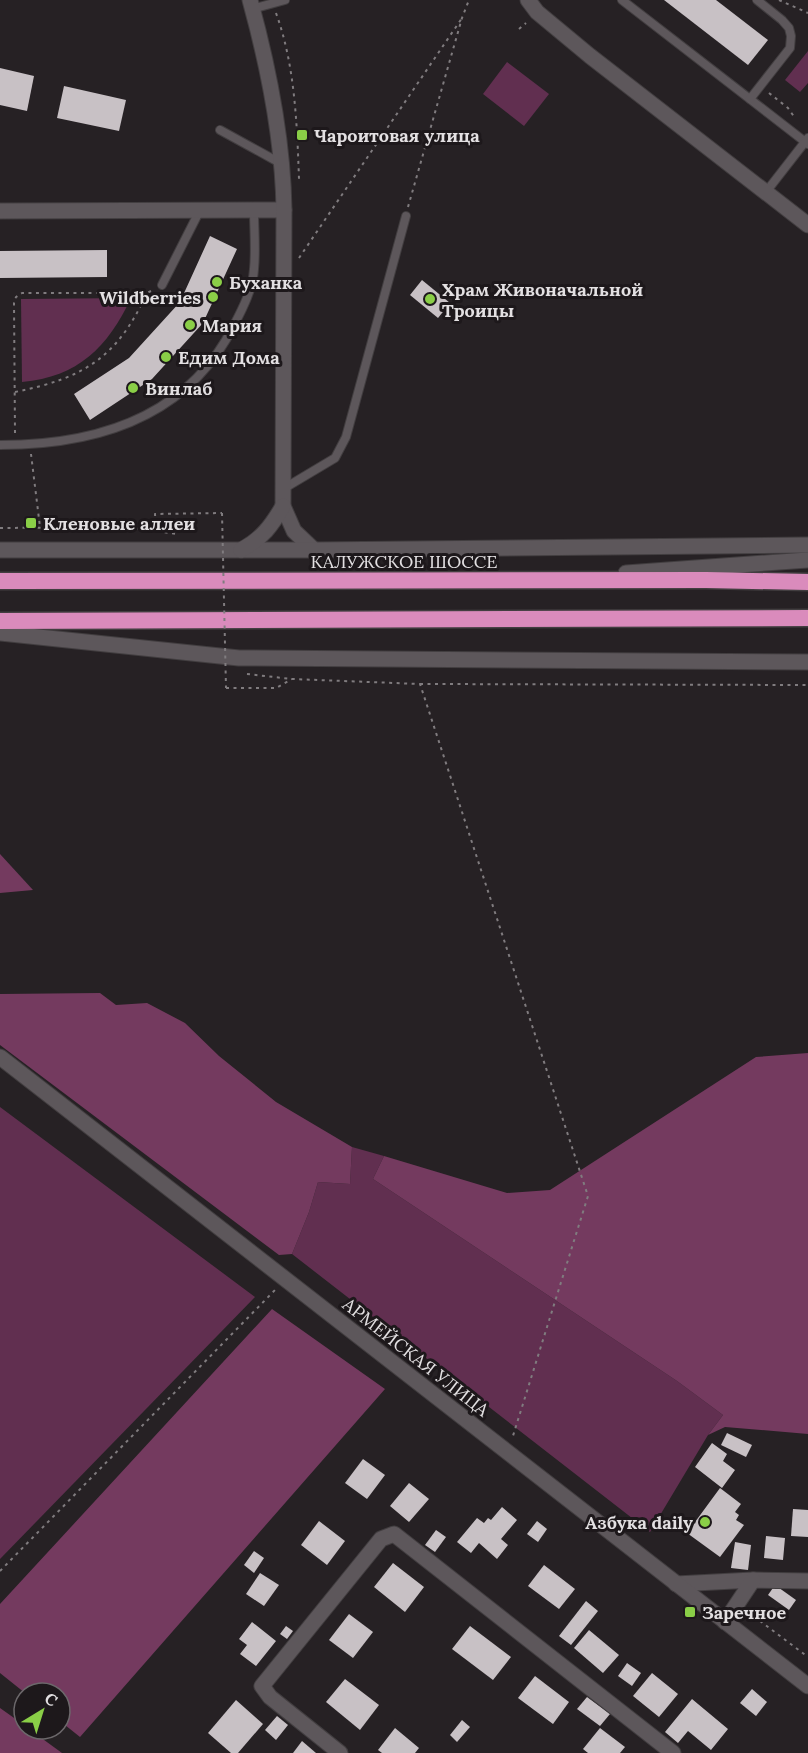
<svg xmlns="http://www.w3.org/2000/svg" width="808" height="1753" viewBox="0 0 808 1753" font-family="Lora,serif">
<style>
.green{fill:#612f50}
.forest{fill:#743a5f}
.building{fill:#c8c1c5}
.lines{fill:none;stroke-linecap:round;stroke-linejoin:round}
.service-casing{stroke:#423e40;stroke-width:10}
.minor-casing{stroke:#423e40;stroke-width:17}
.tertiary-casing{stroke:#423e40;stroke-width:17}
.trunk-casing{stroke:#423e40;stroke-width:19}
.path{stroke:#807c7f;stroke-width:2;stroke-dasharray:3 4.5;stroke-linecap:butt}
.service{stroke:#5d575b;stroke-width:8}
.minor{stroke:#5d575b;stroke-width:15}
.tertiary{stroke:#5d575b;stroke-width:15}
.trunk{stroke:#da8bbc;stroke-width:16}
.path-bridge{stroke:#807c7f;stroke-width:2;stroke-dasharray:3 4.5;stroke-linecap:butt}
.poi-dot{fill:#8ace47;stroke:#1d181b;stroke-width:2}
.labels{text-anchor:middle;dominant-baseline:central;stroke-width:6;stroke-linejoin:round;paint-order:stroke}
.poi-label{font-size:18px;font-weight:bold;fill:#e3e0e2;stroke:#1d181b;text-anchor:start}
.street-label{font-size:18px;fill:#e3e0e2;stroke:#1d181b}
</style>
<rect width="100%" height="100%" fill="#262124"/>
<g class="green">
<path d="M808 51V83L800 92 785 80Z"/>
<path d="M507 62 549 94 524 126 483 94Z"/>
<path d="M131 298C108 347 78 377 22 382L21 299Z"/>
<path d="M0 1107 255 1297 0 1559Z"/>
<path d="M352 1147 384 1156 373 1179 677 1381 723 1415 708 1435 650 1532 292 1254 309 1212 318 1182 350 1184Z"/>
</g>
<g class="forest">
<path d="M0 854 33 890 0 893Z"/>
<path d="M100 993 116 1005 147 1003 185 1023 219 1056 276 1102 352 1147 350 1184 318 1182 309 1212 292 1254 279 1255 0 1045V994Z"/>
<path d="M808 1053V1434L725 1427 708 1435 723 1415 677 1381 373 1179 384 1156 507 1193 550 1190 756 1057Z"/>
<path d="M272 1309 385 1389 80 1737 60 1721V1693H25L0 1673V1604Z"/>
<path d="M0 1708 24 1725V1729H29L62 1753H0Z"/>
</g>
<g class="building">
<path d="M664 0H716L768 40 748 65Z"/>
<path d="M0 68 34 76 27 111 0 105Z"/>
<path d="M64 86 126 100 119 131 57 118Z"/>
<path d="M210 236 237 249 203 323 152 379 90 420 74 394 129 358 180 302Z"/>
<path d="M107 250V277L0 278V251Z"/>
<path d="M422 280 450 303 438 318 410 295Z"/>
<path d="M727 1433 752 1445 746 1457 721 1445Z"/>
<path d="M712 1443 727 1454 723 1461 735 1470 722 1488 695 1467Z"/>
<path d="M363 1459 385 1475 367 1499 345 1483Z"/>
<path d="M409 1483 429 1499 409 1522 390 1506Z"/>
<path d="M720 1488 741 1504 735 1512 739 1515 736 1520 744 1525 720 1557 687 1533Z"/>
<path d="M502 1507 517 1520 501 1539 508 1545 497 1559 479 1543 471 1553 457 1542 477 1518 484 1523 488 1518 491 1520Z"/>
<path d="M793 1509 808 1510V1537L791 1536Z"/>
<path d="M319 1521 345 1541 327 1565 301 1545Z"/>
<path d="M537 1521 547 1529 538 1542 527 1534Z"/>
<path d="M436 1530 446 1537 435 1552 425 1545Z"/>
<path d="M766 1536 785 1538 783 1560 764 1558Z"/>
<path d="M735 1542 751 1545 748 1570 731 1568Z"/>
<path d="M254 1551 264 1558 254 1573 244 1565Z"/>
<path d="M393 1563 424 1587 405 1612 374 1587Z"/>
<path d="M544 1565 575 1589 559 1609 528 1586Z"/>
<path d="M260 1573 279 1585 264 1606 246 1594Z"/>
<path d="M775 1585 796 1600 789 1610 768 1595Z"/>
<path d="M586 1601 598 1611 571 1645 559 1636Z"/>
<path d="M349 1614 373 1632 353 1658 329 1640Z"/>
<path d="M252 1622 276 1641 256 1666 240 1654 247 1645 239 1639Z"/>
<path d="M286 1626 293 1631 287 1639 280 1634Z"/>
<path d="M470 1626 511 1657 493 1680 452 1649Z"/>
<path d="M589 1630 619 1655 603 1673 574 1648Z"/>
<path d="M627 1663 641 1673 632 1686 618 1676Z"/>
<path d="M652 1673 678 1694 659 1717 633 1696Z"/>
<path d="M535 1676 569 1702 553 1724 518 1698Z"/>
<path d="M345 1679 379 1705 360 1730 326 1702Z"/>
<path d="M752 1689 767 1702 756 1716 740 1703Z"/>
<path d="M587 1697 610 1714 600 1726 577 1709Z"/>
<path d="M692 1699 728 1729 711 1750 688 1731 678 1743 665 1732Z"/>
<path d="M236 1700 263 1724 238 1753H231L208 1733Z"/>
<path d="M277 1716 288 1725 276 1740 265 1730Z"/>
<path d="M462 1720 470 1727 457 1742 450 1735Z"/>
<path d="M395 1728 419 1748 415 1753H382L378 1750Z"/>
<path d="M600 1728 625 1747 620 1753H588L583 1749Z"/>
<path d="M302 1741 316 1753H293Z"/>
</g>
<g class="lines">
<g class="service-casing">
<g id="service">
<path d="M622 0 808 144"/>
<path d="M252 9 285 0"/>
<path d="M750 99 790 48 791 36 789 28 782 20 757 0"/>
<path d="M220 130 282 164"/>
<path d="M766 192 808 138"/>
<path d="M162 285 200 210"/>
<path d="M0 445C97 445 188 418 234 325 243 308 253 288 254 269 256 250 254 229 254 210"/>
<path d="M283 489 335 458 346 437 406 216"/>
</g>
</g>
<g class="minor-casing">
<g id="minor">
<path d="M528 0 537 12 590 56 808 225"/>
<path d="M0 211 284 210"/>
<path d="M676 1584 753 1580 808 1581"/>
<path d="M725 1622 753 1580"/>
<path d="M340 1753 270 1697 262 1686 381 1539 394 1534 673 1753"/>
</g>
</g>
<g class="tertiary-casing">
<g id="tertiary">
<path d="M250 0C269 69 283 138 284 210L283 506 294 531 314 550"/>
<path d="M0 550H314L808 545"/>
<path d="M241 550C262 539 272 525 283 506"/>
<path d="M626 573 808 560"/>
<path d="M0 633 239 658 808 662"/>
<path d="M0 1057 808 1686"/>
</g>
</g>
<g class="trunk-casing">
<g id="trunk">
<path d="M0 581 706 580 808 582"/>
<path d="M0 621 808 618"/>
</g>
</g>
<g class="path">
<path d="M779 0 808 13"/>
<path d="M276 13C295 65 297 124 299 179"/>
<path d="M519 29 526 23"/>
<path d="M769 93 788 108 795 118"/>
<path d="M408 207 462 18 469 0"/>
<path d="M299 258 462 18"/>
<path d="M15 392C84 378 117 358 147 293"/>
<path d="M15 433 14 303 16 297 22 293H147L151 291"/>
<path d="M31 454 40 527"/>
<path d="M0 528 128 527 177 534"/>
<path d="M156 531 155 514 222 513"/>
<path d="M247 674 292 679 420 684 588 1196 512 1439"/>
<path d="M420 684 808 685"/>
<path d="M226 688H276L292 679"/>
<path d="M0 1571 275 1290"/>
<path d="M748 1612 808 1657"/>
</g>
<use href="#service" class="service"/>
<use href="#minor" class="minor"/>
<use href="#tertiary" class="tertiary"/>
<use href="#trunk" class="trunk"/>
<path class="path-bridge" d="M222 513 226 688"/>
</g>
<g class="poi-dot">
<rect x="296" y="129" width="12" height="12" rx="3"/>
<circle cx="217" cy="282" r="6"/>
<circle cx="213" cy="297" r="6"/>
<circle cx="430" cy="299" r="6"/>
<circle cx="190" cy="325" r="6"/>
<circle cx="166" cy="357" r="6"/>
<circle cx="133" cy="388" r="6"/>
<rect x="25" y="517" width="12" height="12" rx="3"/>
<circle cx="705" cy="1522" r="6"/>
<rect x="684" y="1606" width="12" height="12" rx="3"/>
</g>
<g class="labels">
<g class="poi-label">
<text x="314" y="135">Чароитовая улица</text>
<text x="229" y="282">Буханка</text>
<text x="442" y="289">Храм Живоначальной<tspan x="442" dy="21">Троицы</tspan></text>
<text x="201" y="297" text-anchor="end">Wildberries</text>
<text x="202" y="325">Мария</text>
<text x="178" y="357">Едим Дома</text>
<text x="145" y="388">Винлаб</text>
<text x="43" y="523">Кленовые аллеи</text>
<text x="693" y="1522" text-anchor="end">Азбука daily</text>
<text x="702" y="1612">Заречное</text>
</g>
<g class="street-label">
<text x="404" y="561">КАЛУЖСКОЕ ШОССЕ</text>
<text transform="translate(416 1357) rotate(38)">АРМЕЙСКАЯ УЛИЦА</text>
</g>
</g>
<g transform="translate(42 1711) rotate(38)"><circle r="28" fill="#1d181b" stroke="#6c686b" stroke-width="1.5"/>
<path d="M0-4.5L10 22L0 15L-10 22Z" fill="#8ace47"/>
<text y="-9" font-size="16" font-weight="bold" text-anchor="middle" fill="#e3e0e2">С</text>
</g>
</svg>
